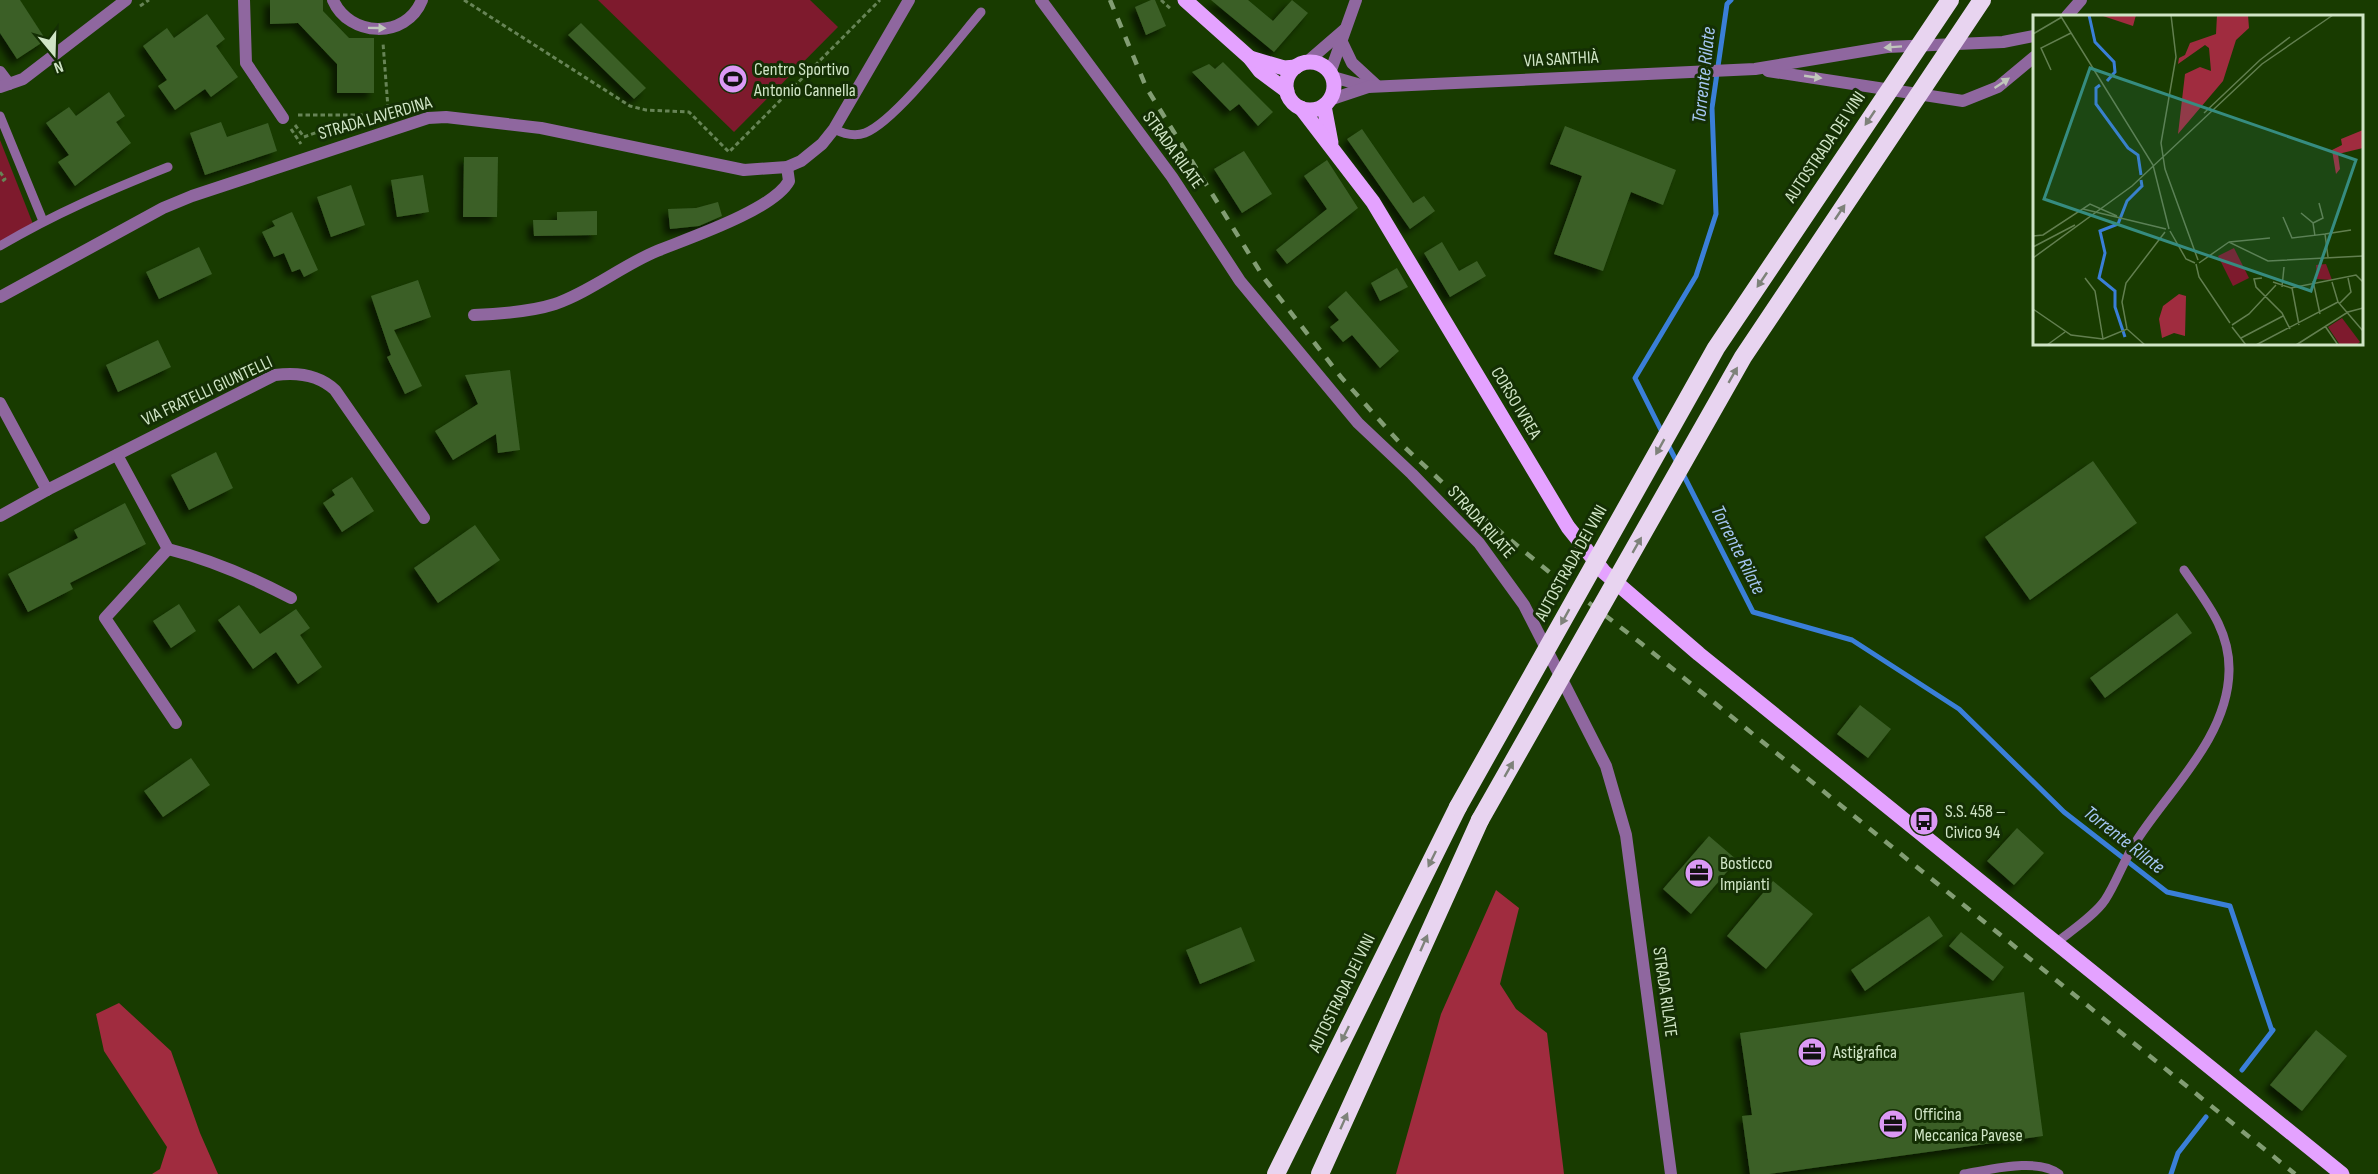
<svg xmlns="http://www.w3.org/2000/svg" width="2378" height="1174" viewBox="0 0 2378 1174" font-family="'Sofia Sans Condensed',sans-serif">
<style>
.green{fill:#7e1a2d}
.forest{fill:#a02c3f}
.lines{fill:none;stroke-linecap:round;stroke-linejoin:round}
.stream{stroke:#3a7fd8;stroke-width:5}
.building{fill:#3b5f27;filter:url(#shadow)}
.path{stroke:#678456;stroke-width:3;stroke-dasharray:4.5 3;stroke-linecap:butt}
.service{stroke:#8f679f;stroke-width:9}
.minor{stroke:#8f679f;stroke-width:12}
.primary{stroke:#e4a2ff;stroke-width:15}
.motorway{stroke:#e8d4f0;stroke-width:18}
.rail{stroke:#829d73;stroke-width:4.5;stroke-dasharray:10 10;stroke-linecap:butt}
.motorway-bridge{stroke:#e8d4f0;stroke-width:18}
.oneway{fill:#c0c6bc}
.oneway2{fill:#7e827a}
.labels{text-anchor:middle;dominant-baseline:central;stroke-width:6;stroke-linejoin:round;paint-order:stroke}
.street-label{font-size:18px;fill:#d0e5c6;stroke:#142f04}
.poi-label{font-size:18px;fill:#d0e5c6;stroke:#142f04;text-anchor:start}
.water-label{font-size:20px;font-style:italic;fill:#a5c6f2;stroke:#142f04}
.inset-river{fill:none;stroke:#3a7fd8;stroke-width:3}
.inset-road{fill:none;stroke:#627f4f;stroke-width:1.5}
.view{fill:#368c80;fill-opacity:0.15;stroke:#368c80;stroke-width:3}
.inset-edge{fill:none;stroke:#d0e5c6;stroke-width:3}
</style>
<defs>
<filter id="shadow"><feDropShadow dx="-5.5" dy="5.5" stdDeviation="3" flood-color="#0009"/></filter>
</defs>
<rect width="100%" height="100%" fill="#183b00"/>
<g class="green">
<path d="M598 0H810L838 27 734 132Z"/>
<path d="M0 140 33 224 0 242Z"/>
</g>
<g class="forest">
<path d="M1496 890 1519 908 1500 984 1516 1009 1547 1033 1564 1174H1396L1441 1014Z"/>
<path d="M119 1003 171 1051 200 1133 218 1174H152L160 1169 167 1147 104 1051 96 1014Z"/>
</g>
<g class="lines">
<g class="stream">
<path d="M1663 434 1635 378 1696 276 1716 214 1712 108 1727 4 1731 0"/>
<path d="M1667 443 1678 464"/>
<path d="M1682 472 1753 612 1852 640 1959 709 2064 812 2167 892 2230 906 2272 1031 2273 1030 2242 1070"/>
<path d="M2171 1174 2178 1153 2206 1117"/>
</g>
</g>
<g class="building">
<path d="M0 0H20L46 40 17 59 0 33Z"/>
<path d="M270 0H323V11L349 38H374V93H337V64L298 23 270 24Z"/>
<path d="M1151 0H1155L1166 26 1146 35 1135 7Z"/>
<path d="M1211 0H1248L1273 21 1292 0 1308 13 1274 52Z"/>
<path d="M207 14 225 39 216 46 238 77 211 97 205 89 175 110 158 86 167 80 143 46 167 28 174 38Z"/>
<path d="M581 23 646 88 634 99 568 35Z"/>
<path d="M1223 62 1273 112 1258 126 1239 104 1230 111 1192 72 1209 64 1215 69Z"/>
<path d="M109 92 125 116 116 122 131 143 75 186 58 162 69 155 46 123 69 107 76 116Z"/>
<path d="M221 122 227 137 268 123 277 151 205 175 190 133Z"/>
<path d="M1565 126 1676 170 1663 205 1631 192 1603 271 1554 254 1582 176 1550 164Z"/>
<path d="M1362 129 1413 203 1424 196 1435 211 1410 229 1347 139Z"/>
<path d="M1244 151 1272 194 1242 213 1214 169Z"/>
<path d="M464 157H498L497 217H463Z"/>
<path d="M1327 160 1358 208 1287 264 1276 250 1327 209 1304 176Z"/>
<path d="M423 175 429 212 397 217 391 180Z"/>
<path d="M351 185 365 225 331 237 317 197Z"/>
<path d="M718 202 722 216 699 226 670 229 668 209 696 208Z"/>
<path d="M597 211V235L534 236 533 220H557V212Z"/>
<path d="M292 212 318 270 304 277 300 269 292 272 284 253 274 257 262 232 275 226 272 221Z"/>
<path d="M1442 242 1459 271 1477 261 1486 276 1450 297 1424 253Z"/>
<path d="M199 247 212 274 159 299 146 272Z"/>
<path d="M1397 268 1408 287 1380 301 1371 283Z"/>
<path d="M418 280 431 317 394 330 422 386 405 394 387 357 391 355 371 296Z"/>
<path d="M1346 291 1399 351 1380 368 1352 335 1343 342 1330 327 1339 320 1328 307Z"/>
<path d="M158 340 171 367 118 392 106 365Z"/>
<path d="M510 370 520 450 498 453 496 434 453 460 435 431 478 404 465 375Z"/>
<path d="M216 452 233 488 189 510 171 475Z"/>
<path d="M2093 461 2137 523 2030 600 1985 537Z"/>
<path d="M352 477 374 511 342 532 323 503 335 495 332 490Z"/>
<path d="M125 503 146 544 70 583 73 589 28 612 8 574 78 538 74 530Z"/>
<path d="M475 525 500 560 438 603 414 568Z"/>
<path d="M179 604 196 631 171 648 153 621Z"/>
<path d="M239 605 260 634 296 609 310 628 300 635 322 667 298 684 276 652 253 669 218 620Z"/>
<path d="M2177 613 2192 633 2105 698 2090 678Z"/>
<path d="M1860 705 1891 729 1868 758 1837 734Z"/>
<path d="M191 758 210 785 163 817 144 791Z"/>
<path d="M2017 828 2044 853 2014 885 1987 861Z"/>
<path d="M1709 836 1737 860 1691 914 1663 889Z"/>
<path d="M1773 881 1813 914 1766 969 1727 936Z"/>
<path d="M1929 916 1943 936 1865 991 1851 970Z"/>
<path d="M1241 927 1255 961 1200 984 1186 950Z"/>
<path d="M1961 932 2004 967 1993 981 1949 946Z"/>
<path d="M2024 992 2043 1136 1769 1174H1750L1742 1116 1752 1115 1740 1033Z"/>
<path d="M2316 1030 2347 1056 2302 1111 2270 1085Z"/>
</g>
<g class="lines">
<g class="path">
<path d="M464 0 630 106 646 110 689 112 729 152 880 0"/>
<path d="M1161 0 1171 9"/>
<path d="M140 6 149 0"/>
<path d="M298 115H363L388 108 383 43"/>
<path d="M295 125 304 137 342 123 344 127 325 134"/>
<path d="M291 129 301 144"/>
<path d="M0 172 5 179 0 183"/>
</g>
<g class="service">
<path d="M0 116 43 221"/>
<path d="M834 129C844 134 854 137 865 133 896 121 957 40 981 12"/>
<path d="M0 246C54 214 110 190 168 167"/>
<path d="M2057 942C2071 931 2095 915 2105 900 2117 882 2124 859 2137 840 2169 790 2228 737 2229 671 2230 630 2206 602 2184 570"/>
<path d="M1964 1174C1990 1170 2037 1157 2059 1174"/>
</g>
<g class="minor">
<path d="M244 0 246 63 283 118"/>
<path d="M333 0C349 37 406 40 422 0"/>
<path d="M1041 0 1172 177 1240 281 1358 423 1412 474 1479 543 1524 605 1606 766 1626 835 1671 1174"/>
<path d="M2067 16 2081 0"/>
<path d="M1341 40 1352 63 1377 86"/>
<path d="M1307 62 1344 30"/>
<path d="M1768 71 1963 101 1998 87 2034 57"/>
<path d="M0 72 9 84"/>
<path d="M1330 73 1356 0"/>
<path d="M1333 77 1368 87"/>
<path d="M0 87 23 79 126 0"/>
<path d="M1329 100 1368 87 1755 69 1887 47 2003 42 2034 36"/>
<path d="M0 297 163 208 192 196 428 118 446 117 541 128 744 170 787 167 801 161 822 144 834 129 909 0"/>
<path d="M474 315C500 314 530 312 555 304 590 292 623 265 657 251 689 238 773 210 789 181L787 167"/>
<path d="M0 403 47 490 275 375C297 372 318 374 335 390L424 518"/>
<path d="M117 455 168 549C212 560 251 577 291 598"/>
<path d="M0 516 47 490"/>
<path d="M168 549 105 618 176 723"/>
</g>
<g class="primary">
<path d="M1185 0 1250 58 1260 71 1287 91"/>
<path d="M1250 58 1284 68 1296 67"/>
<circle cx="1310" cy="86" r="24"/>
<path d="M1324 106 1331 143"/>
<path d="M1301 108 1373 202 1568 527 1604 572 1699 654 2342 1174"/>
</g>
<g class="motorway">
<path d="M1276 1174 1458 807"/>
<path d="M1320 1174 1480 820"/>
</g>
<path class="rail" d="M1110 0 1146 87 1214 197 1264 278 1341 377 1399 442 1457 496 1548 571 1642 644 2295 1174"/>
<g class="motorway-bridge">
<path d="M1458 807 1716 348 1950 0"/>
<path d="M1480 820 1743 357 1982 0"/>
</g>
</g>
<defs><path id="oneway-solid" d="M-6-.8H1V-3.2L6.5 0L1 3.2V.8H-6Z" transform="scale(1.5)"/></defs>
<g class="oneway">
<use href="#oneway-solid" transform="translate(377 28) rotate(1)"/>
<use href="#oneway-solid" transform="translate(1893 47) rotate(176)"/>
<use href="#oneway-solid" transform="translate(1813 77) rotate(8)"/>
<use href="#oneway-solid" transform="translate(2002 83) rotate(-34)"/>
</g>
<g class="oneway2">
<use href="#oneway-solid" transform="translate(1870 118) rotate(124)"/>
<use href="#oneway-solid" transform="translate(1840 212) rotate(-56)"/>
<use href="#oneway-solid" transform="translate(1762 280) rotate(124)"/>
<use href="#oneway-solid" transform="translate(1733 375) rotate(-60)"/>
<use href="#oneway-solid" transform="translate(1660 447) rotate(119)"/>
<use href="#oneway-solid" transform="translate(1637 545) rotate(-60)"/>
<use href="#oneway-solid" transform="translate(1565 617) rotate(119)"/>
<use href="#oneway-solid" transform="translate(1509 769) rotate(-60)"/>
<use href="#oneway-solid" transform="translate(1432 859) rotate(116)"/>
<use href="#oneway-solid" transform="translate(1424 943) rotate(-66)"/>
<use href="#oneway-solid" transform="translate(1345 1034) rotate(116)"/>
<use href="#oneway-solid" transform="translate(1344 1121) rotate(-66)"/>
</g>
<defs>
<g id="stadium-disc" transform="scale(1.5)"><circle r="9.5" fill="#db99f5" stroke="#142f04"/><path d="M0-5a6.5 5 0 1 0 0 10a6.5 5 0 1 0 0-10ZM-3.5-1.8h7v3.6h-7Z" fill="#111"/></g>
<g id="bus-disc" transform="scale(1.5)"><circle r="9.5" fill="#db99f5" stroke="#142f04"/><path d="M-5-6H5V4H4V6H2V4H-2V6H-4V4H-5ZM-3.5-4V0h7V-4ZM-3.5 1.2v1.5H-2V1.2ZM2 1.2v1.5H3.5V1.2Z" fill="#111"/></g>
<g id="office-disc" transform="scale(1.5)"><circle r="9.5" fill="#db99f5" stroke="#142f04"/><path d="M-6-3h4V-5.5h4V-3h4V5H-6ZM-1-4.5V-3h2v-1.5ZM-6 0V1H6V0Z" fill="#111"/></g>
</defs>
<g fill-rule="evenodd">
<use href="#stadium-disc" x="733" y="79"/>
<use href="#bus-disc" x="1924" y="821"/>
<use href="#office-disc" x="1699" y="873"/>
<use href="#office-disc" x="1812" y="1052"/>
<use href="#office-disc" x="1893" y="1124"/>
</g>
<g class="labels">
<g class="street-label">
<text transform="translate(1561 59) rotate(-3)">VIA SANTHIÀ</text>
<text transform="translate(375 118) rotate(-16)">STRADA LAVERDINA</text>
<text transform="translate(1825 147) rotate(-56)">AUTOSTRADA DEI VINI</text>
<text transform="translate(1173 150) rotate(54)">STRADA RILATE</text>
<text transform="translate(207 391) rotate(-25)">VIA FRATELLI GIUNTELLI</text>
<text transform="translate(1516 403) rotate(59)">CORSO IVREA</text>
<text transform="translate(1481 522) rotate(48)">STRADA RILATE</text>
<text transform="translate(1571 563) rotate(-61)">AUTOSTRADA DEI VINI</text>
<text transform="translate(1665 992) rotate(82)">STRADA RILATE</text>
<text transform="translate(1342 993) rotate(-64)">AUTOSTRADA DEI VINI</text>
</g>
<g class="poi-label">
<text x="754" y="69">Centro Sportivo<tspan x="754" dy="21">Antonio Cannella</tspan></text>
<text x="1945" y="811">S.S. 458 –<tspan x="1945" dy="21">Civico 94</tspan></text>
<text x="1720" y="863">Bosticco<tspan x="1720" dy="21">Impianti</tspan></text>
<text x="1833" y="1052">Astigrafica</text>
<text x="1914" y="1114">Officina<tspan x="1914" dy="21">Meccanica Pavese</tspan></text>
</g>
<g class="water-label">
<text transform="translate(1704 75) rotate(-84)">Torrente Rilate</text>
<text transform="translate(1738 550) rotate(63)">Torrente Rilate</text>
<text transform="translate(2124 840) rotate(38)">Torrente Rilate</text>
</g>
</g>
<g transform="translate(2033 15)">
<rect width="330" height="330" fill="#183b00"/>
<path d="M201 233 216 263 200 271 185 241ZM293 249 299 265 284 264 283 250ZM309 303 327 327 323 330H307L295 312Z" fill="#7e1a2d"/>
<path d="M67 0H103L100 11ZM184 0H215L216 13 203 25 190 66 145 119 152 59 167 52 178 56 176 33 172 30 145 49 146 43 152 40 157 28 183 19ZM330 115V133L305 139 307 154 303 159 299 135 309 130 308 124ZM146 279 153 281 152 321 141 318 129 323 126 304 130 291Z" fill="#a02c3f"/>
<path class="inset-river" d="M56 0 62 27 81 47 82 57 74 66M67 70 63 73V89L95 133 105 140 108 160M92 322 82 292V276L66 263 72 238 67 216 85 209 94 186 109 171 108 165"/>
<path class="inset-road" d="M27 0 120 150 136 214M138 0 143 42 128 128 132 154 165 245M0 19 29 2M18 55 8 33 38 18M171 98 227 45 257 22M50 194 133 214M268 198 280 208 282 221M250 202 259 223 292 219 295 242M280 208 290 203 286 188M137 216 153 244 162 248M292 219 318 215M0 221 10 220 57 189 84 201M196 227 237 223M0 232 42 210M0 243 99 171 229 49 300 0M166 248 196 227 235 246 330 241M163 249 166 262 197 308M52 263 62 276 70 324M229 263 221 264 223 272 249 298 257 314M280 266 287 299M240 267 258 273 323 260 330 267M299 267 305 287 330 316M249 272 251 252M259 273 266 310M306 289 318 277 315 263M0 294 38 320 70 324 94 314 112 330M199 310 216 299 243 270M292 311 305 330M199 312 213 330M94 314 89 287 93 268 132 217M208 323 250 301M14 330 32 317M223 330 305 287M263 330 315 297 330 293"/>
<path class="view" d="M57 53 323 145 278 276 11 184Z"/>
<rect width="330" height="330" class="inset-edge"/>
</g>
<g transform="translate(54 54) rotate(161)" stroke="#142f04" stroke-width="4.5" paint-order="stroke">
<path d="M0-4.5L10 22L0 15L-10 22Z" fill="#d0e5c6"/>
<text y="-9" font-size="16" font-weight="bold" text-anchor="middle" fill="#d0e5c6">N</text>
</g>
</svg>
